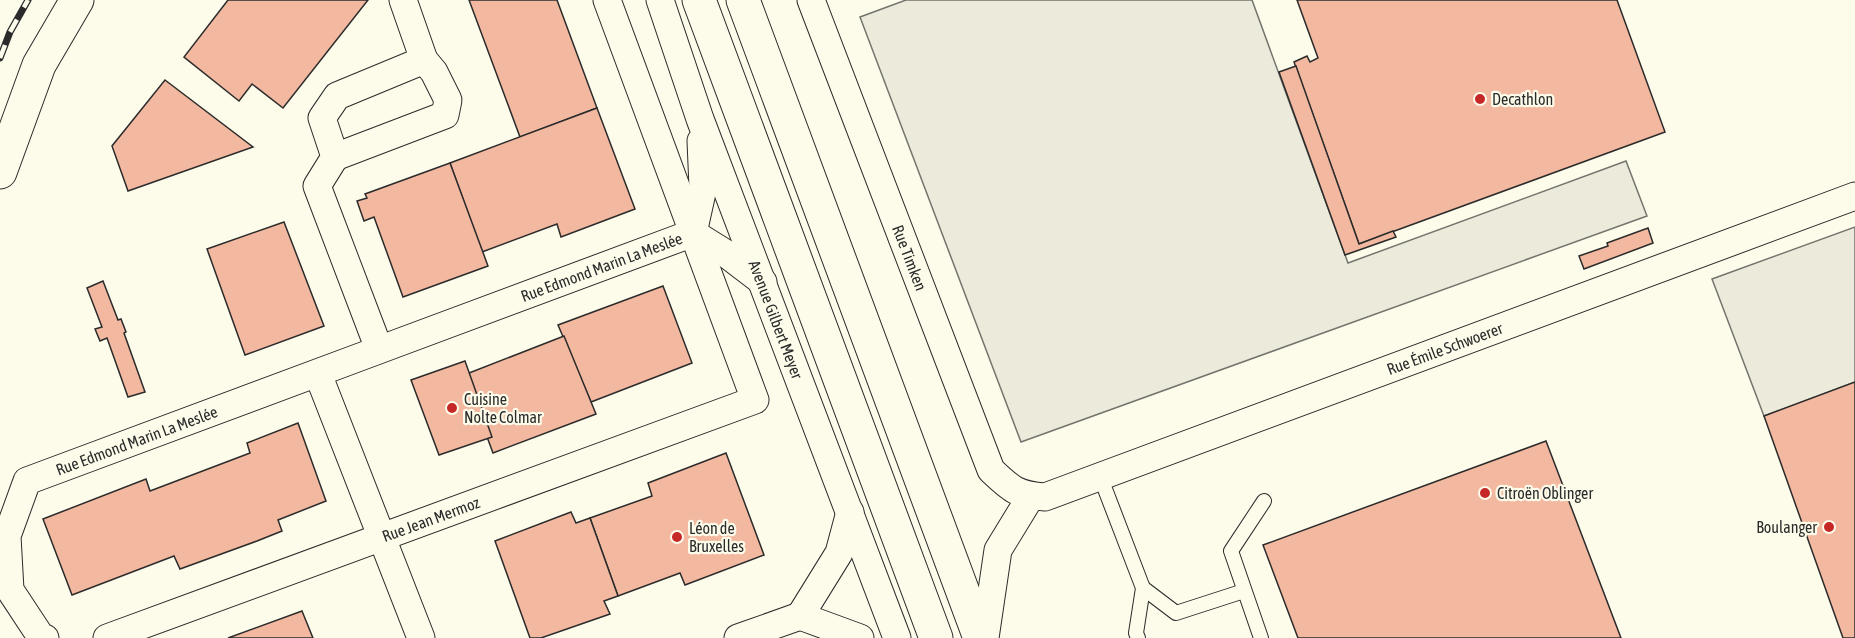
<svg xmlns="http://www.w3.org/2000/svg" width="1855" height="638" viewBox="0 0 1855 638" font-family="'Asap Condensed',sans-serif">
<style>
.parking{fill:#eceadb;stroke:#74746e;stroke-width:1.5}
.building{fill:#f2b8a0;stroke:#2b2b2b;stroke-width:1.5}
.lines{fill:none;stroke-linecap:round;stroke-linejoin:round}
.service-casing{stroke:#2b2b2b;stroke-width:16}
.minor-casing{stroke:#2b2b2b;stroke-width:29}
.tertiary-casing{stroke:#2b2b2b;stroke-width:35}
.primary-casing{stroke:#2b2b2b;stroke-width:35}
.service{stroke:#fdfbea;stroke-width:14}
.minor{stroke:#fdfbea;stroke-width:27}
.tertiary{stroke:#fdfbea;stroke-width:33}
.primary{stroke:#fdfbea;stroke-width:33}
.rail-casing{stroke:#2b2b2b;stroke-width:7}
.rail{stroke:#fdfbea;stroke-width:4.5;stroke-dasharray:14;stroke-linecap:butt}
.poi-dot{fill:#c62828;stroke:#fdfbea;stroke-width:2}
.labels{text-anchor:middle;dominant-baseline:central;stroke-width:4.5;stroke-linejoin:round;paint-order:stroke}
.poi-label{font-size:16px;fill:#2b2b2b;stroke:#fdfbea;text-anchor:start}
.street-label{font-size:16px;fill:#2b2b2b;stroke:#fdfbea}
</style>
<rect width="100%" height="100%" fill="#fdfbea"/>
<g class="parking">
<path d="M906 0H1252L1348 263 1626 161 1647 216 1021 442 860 17Z"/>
<path d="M1855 227V382L1764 416 1712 279Z"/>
</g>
<g class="building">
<path d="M228 0H368L283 108 252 84 239 101 184 57Z"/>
<path d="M469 0H557L597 108 520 137Z"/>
<path d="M1297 0H1617L1665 132 1359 244 1294 62 1307 56 1310 62 1318 58Z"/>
<path d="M1296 66 1359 244 1393 231 1396 237 1345 255 1279 72Z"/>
<path d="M165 80 253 147 128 191 112 146Z"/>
<path d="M597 108 635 209 561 237 557 224 482 252 450 163Z"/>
<path d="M450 163 488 266 403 297 374 217 364 221 357 201 367 198 365 194Z"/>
<path d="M284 222 324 326 245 355 207 249Z"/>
<path d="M1648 228 1653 243 1584 269 1579 256 1608 246 1607 243Z"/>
<path d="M103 281 118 320 121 319 126 332 124 333 145 392 128 397 107 338 100 341 95 329 102 327 87 288Z"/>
<path d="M663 286 692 363 591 402 558 325Z"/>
<path d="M564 336 596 414 493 453 464 375Z"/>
<path d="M465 361 492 437 439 455 411 380Z"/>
<path d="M1855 382V638H1843L1764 416Z"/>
<path d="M298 423 326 501 278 520 282 531 257 541 180 569 174 556 72 595 43 519 146 479 150 491 250 453 247 443Z"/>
<path d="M1546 441 1621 638H1298L1263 545Z"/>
<path d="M726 453 764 555 685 585 680 573 618 596 590 518 652 496 648 483Z"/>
<path d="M571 512 576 523 590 518 618 596 604 601 610 614 541 638H530L495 541Z"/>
<path d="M302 611 313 638H228Z"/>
</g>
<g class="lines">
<g class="service-casing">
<g id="service">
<path d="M1100 476 1143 588 1136 633 1138 638"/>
<path d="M1143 588 1176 613 1244 591"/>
<path d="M1261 638 1231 551 1264 501"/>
</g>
</g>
<g class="minor-casing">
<g id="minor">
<path id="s1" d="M660 0 700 119 897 638"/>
<path id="s2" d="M811 0 991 470C1011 489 1017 495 1045 497L1855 196"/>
<path d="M335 157 445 115 448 100 434 72 424 60"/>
<path d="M693 233 703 188 701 141"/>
<path d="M693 233 725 253 763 282"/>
<path d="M379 349 317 186 335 157 322 118 337 96 424 60 403 0"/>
<path d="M318 374 421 638"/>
<path d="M800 616 839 553 850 512"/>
<path d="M800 616 860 638"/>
<path id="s3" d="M45 638 41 637 10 590 7 536 27 481C249 399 471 315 693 233"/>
<path id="s4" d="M107 638 755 400 607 0"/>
<path d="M738 638 800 616"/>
<path d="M985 638 998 550 1031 496"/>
</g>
</g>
<g class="tertiary-casing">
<path id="tertiary" d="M0 172 39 65 77 0"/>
</g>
<g class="primary-casing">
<g id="primary">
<path d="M699 0 936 638"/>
<path d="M743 0 980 638"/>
</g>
</g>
<use href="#service" class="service"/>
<use href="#minor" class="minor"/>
<use href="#tertiary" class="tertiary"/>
<use href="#primary" class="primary"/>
<g class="rail-casing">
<path id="rail" d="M0 58 10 32 28 0"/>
</g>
<use href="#rail" class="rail"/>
</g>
<g class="poi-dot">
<circle cx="1480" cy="99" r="6"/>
<circle cx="452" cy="408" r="6"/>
<circle cx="1485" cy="493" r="6"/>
<circle cx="1829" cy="527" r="6"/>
<circle cx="677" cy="537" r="6"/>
</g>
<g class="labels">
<g class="poi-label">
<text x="1492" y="99">Decathlon</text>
<text x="464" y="399">Cuisine<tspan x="464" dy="18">Nolte Colmar</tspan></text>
<text x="1497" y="493">Citroën Oblinger</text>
<text x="1817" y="527" text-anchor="end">Boulanger</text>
<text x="689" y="528">Léon de<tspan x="689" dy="18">Bruxelles</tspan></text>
</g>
<g class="street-label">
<text stroke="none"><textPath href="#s2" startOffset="276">Rue Timken</textPath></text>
<text stroke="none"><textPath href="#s3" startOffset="786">Rue Edmond Marin La Meslée</textPath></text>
<text stroke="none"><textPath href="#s1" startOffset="340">Avenue Gilbert Meyer</textPath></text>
<text stroke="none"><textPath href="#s2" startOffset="992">Rue Émile Schwoerer</textPath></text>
<text stroke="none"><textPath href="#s3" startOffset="290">Rue Edmond Marin La Meslée</textPath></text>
<text stroke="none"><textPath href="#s4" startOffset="345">Rue Jean Mermoz</textPath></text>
</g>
</g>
</svg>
